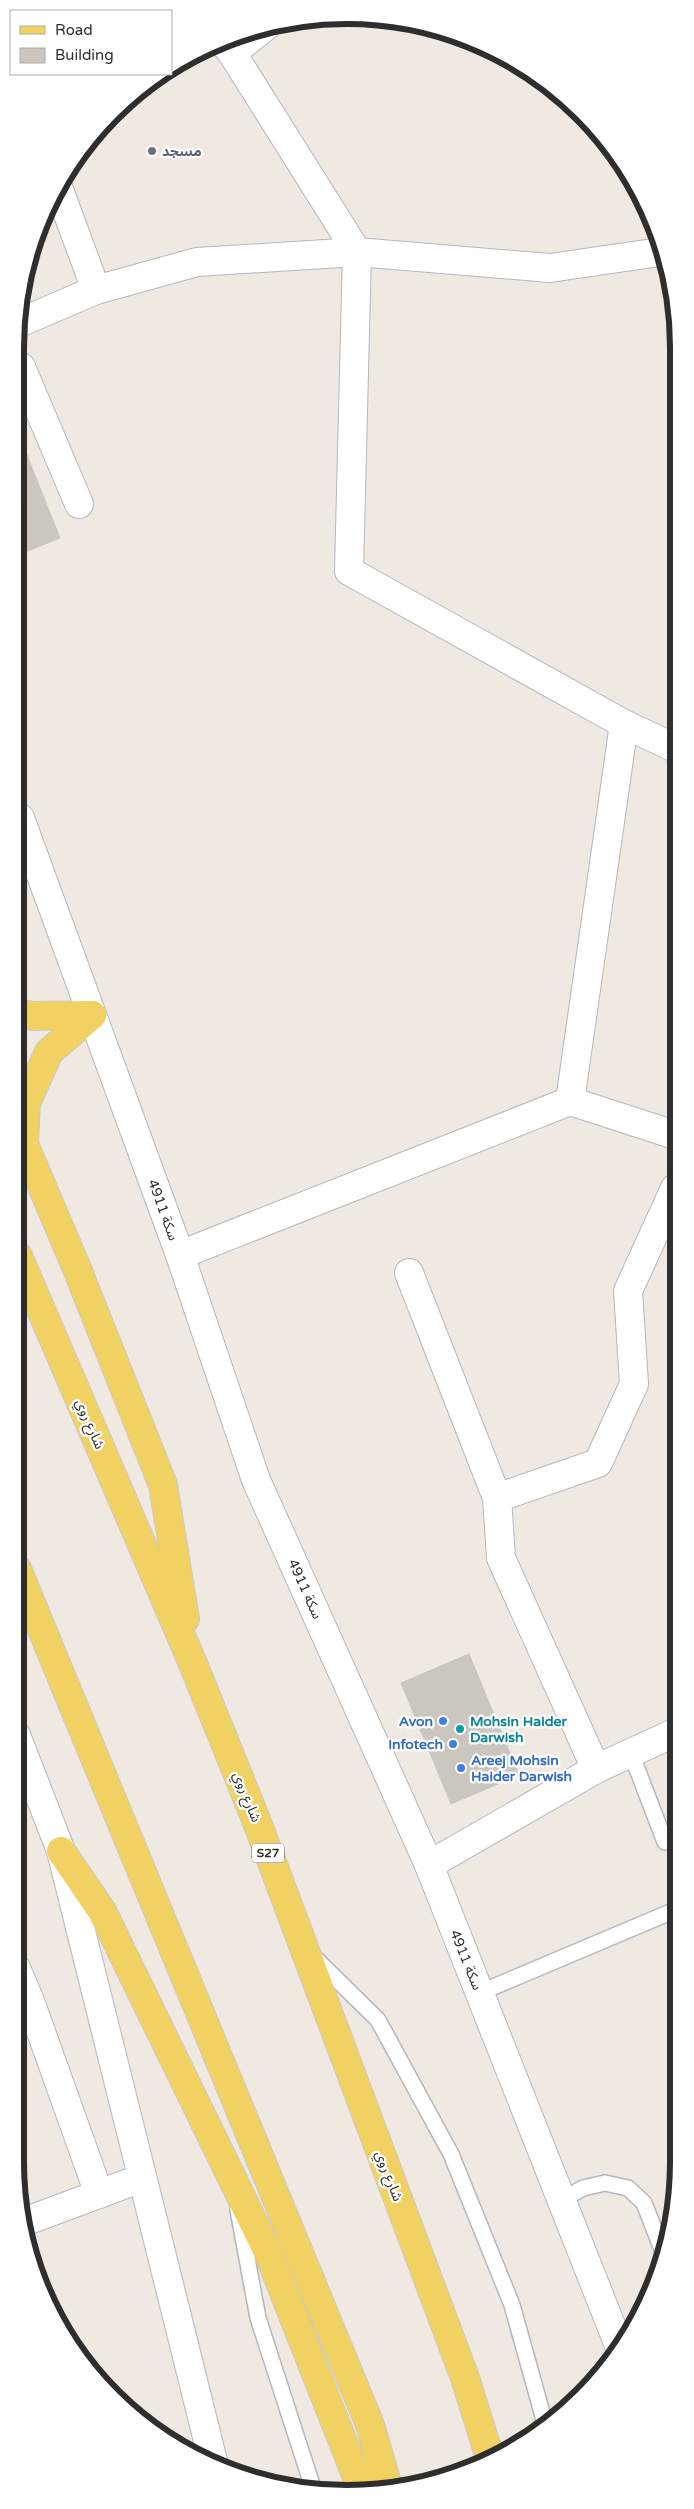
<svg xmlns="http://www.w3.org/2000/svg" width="694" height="2509" viewBox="0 0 694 2509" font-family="'Varela Round','Noto Sans Arabic',sans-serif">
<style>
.building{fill:#cbc7bf;stroke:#cbc5ba}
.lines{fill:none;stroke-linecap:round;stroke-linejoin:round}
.lane-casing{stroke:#b4b7c1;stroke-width:18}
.street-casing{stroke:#b4b7c1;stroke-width:30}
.secondary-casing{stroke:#b4b7c1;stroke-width:30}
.primary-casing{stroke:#c9c9c9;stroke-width:30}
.lane{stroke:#fff;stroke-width:15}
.street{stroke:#fff;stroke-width:28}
.secondary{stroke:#fff;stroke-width:28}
.primary{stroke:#f2d163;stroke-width:28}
.worship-dot{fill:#6b7280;stroke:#fff;stroke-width:2}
.shop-dot{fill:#3f7fe0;stroke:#fff;stroke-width:2}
.culture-dot{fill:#0f9aa8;stroke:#fff;stroke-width:2}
.labels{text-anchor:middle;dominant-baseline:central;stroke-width:4.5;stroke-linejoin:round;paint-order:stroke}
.shield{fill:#fff;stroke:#6d6d6d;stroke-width:1}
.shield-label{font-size:12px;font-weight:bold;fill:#2e2e2e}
.worship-label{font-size:14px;font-weight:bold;fill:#5b616d;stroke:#fff;text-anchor:start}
.street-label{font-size:14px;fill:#2e2e2e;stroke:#fff}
.shop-label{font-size:14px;font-weight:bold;fill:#366cbe;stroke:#fff;text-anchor:end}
.culture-label{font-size:14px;font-weight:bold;fill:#0d838f;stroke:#fff;text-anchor:start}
.rim{fill:none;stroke:#2e2e2e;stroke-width:6}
</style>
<rect width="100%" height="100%" fill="#efe9e1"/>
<g class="building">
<path d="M21 440 60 538 20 554Z"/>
<path d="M469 1654 519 1775 451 1804 401 1683Z"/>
</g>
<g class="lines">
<g class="lane-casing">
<g id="lane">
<path d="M631 1753 665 1842"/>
<path d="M313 1956 378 2020 451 2154 512 2305 546 2427"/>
<path d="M479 1993 673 1911"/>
<path d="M562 2200 583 2188 605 2183 628 2188 644 2203 663 2252"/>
<path d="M238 2210 258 2318 314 2491"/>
</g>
</g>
<g class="street-casing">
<g id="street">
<path d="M221 40 232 53 357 252 349 571 624 724 675 748"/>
<path d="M232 53 266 26"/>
<path d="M58 187 96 290"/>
<path d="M21 322 96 290 197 262 357 252 550 268 660 252"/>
<path d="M21 367 79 504"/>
<path d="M570 1101 624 724"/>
<path d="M180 1255 570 1101 675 1135"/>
<path d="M409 1273 497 1498 501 1558 596 1769"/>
<path d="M497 1498 598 1463 634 1384 628 1291 675 1188"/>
<path d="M429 1865 596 1769 674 1733"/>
<path d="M16 1968 30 2001 99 2194"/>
<path d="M21 2223 142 2178"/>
</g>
</g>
<g class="secondary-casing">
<g id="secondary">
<path d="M20 818 180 1255 256 1480 429 1865 620 2348"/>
<path d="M16 1735 61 1851 214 2465"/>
</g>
</g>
<g class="primary-casing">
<g id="primary">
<path d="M19 1013 32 1016 92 1015"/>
<path d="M92 1015 49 1052 26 1103 24 1144 75 1264 163 1485 185 1619"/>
<path d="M18 1256 191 1659 257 1822 465 2378 491 2461"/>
<path d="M17 1569 370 2425 388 2487"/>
<path d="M61 1851 102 1911 268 2252 362 2490"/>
</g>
</g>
<use href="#lane" class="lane"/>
<use href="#street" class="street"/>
<use href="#secondary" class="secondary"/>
<use href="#primary" class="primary"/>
</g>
<circle class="worship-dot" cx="152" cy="151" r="5"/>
<g class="shop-dot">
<circle cx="443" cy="1721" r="5"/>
<circle cx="453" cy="1744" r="5"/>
<circle cx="461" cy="1768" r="5"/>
</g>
<circle class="culture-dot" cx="460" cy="1729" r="5"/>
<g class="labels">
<rect class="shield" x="252" y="1843.5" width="32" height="19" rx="4"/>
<g class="shield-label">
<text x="268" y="1853">S27</text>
</g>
<g class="worship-label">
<text x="162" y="151">مسجد</text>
</g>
<g class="street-label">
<text transform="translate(163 1210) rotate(70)">سكة 4911</text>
<text transform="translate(90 1424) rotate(67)">شارع روي</text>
<text transform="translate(305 1589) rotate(66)">سكة 4911</text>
<text transform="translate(247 1797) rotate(68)">شارع روي</text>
<text transform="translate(466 1960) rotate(68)">سكة 4911</text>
<text transform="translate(389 2176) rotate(69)">شارع روي</text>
</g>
<g class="shop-label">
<text x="433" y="1721">Avon</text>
<text x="443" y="1744">Infotech</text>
<text x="471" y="1760" text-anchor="start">Areej Mohsin<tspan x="471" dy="16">Haider Darwish</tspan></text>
</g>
<g class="culture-label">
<text x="470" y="1721">Mohsin Haider<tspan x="470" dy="16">Darwish</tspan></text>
</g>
</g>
<path d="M0 0H694V2509H0ZM347 24H347A323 323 0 0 1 670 347V2162A323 323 0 0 1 347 2485H347A323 323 0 0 1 24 2162V347A323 323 0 0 1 347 24Z" fill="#fff" fill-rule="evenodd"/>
<path class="rim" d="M347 24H347A323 323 0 0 1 670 347V2162A323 323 0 0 1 347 2485H347A323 323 0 0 1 24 2162V347A323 323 0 0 1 347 24Z"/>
<rect x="10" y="10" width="162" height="65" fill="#ffffff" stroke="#ababab"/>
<rect x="20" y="26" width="25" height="8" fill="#f2d163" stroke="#ababab"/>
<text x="55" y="35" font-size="15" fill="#2e2e2e">Road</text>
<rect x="20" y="48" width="25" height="15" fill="#cbc7bf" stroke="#ababab"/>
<text x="55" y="60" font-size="15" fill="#2e2e2e">Building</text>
</svg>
